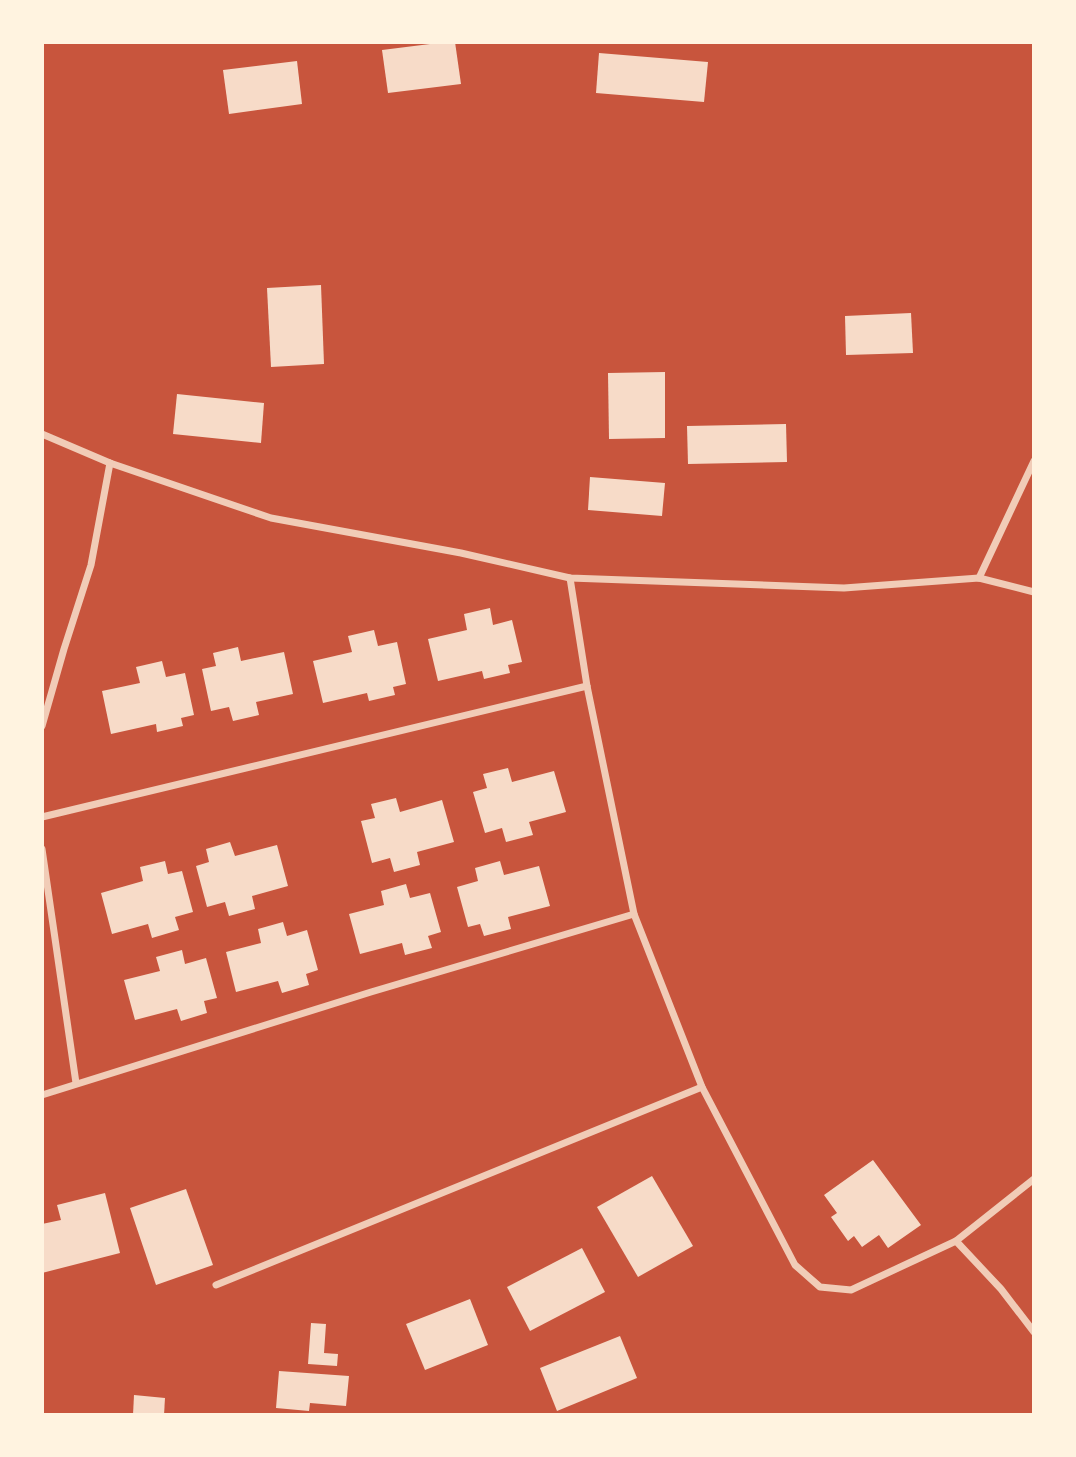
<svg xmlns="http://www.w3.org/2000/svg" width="1076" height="1457" viewBox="0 0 1076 1457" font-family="'Times New Roman',serif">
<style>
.building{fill:#f7dbc8}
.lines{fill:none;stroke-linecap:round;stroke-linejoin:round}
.minor{stroke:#f1ccb7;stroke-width:7}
</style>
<rect width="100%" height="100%" fill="#c8553d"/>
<g class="building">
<path d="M446 42H455L461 84 388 93 382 50Z"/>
<path d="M599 53 708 62 704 102 596 93Z"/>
<path d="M297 61 302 104 229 114 223 70Z"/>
<path d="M321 285 324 364 271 367 267 288Z"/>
<path d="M911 313 913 353 846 355 845 316Z"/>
<path d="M665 372V438L609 439 608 373Z"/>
<path d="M177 394 264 403 261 443 173 434Z"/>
<path d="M786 424 787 462 688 464 687 426Z"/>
<path d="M590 477 665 483 662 516 588 510Z"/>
<path d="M490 608 493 625 512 620 522 662 508 665 510 673 484 679 482 671 438 681 428 639 467 630 464 614Z"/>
<path d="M374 630 378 646 397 642 406 684 393 687 395 695 369 701 367 693 323 703 313 661 352 652 348 636Z"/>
<path d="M238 647 241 661 284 652 293 694 256 702 259 715 233 721 229 707 211 711 202 669 216 666 213 653Z"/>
<path d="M162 661 166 677 185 673 194 715 181 718 183 726 157 732 156 724 111 734 102 691 140 683 136 667Z"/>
<path d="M508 768 512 782 554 771 566 812 529 822 533 835 506 842 502 828 485 833 473 792 487 788 483 774Z"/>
<path d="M396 798 400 812 442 800 454 842 417 852 420 865 394 872 390 858 372 863 361 821 375 818 371 804Z"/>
<path d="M230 842 235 856 277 845 288 886 252 896 255 909 229 916 225 902 207 907 196 866 209 862 206 849Z"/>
<path d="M165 861 168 874 182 871 193 912 175 917 179 930 152 938 148 924 112 934 101 893 143 881 140 867Z"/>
<path d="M500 861 504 875 539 866 550 906 508 917 511 929 484 936 480 924 468 927 457 887 478 881 475 868Z"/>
<path d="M406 884 410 898 430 893 441 932 428 936 432 948 405 955 402 943 360 954 349 914 384 905 381 891Z"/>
<path d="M283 922 287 936 307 930 318 970 306 974 309 985 282 993 278 981 236 992 226 952 261 943 258 929Z"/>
<path d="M182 950 185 964 206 958 217 998 204 1001 207 1013 181 1021 177 1009 135 1020 124 980 160 971 156 957Z"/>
<path d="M873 1160 921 1225 888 1248 879 1235 862 1247 854 1236 848 1241 831 1217 837 1213 824 1195Z"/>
<path d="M652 1176 693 1246 638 1277 597 1207Z"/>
<path d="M186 1189 213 1265 156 1285 130 1208Z"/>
<path d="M105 1193 120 1253 42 1273V1224L61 1220 57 1205Z"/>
<path d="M582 1248 605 1292 530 1331 507 1287Z"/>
<path d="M470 1299 488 1345 425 1370 406 1324Z"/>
<path d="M311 1323 326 1324 324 1353 338 1354 337 1366 308 1364Z"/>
<path d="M620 1336 637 1378 557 1411 540 1368Z"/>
<path d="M279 1371 349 1376 346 1406 310 1403 309 1411 276 1408Z"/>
<path d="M134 1395 165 1398 164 1415H133Z"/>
</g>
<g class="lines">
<g class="minor">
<path d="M42 434 110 463 271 518 461 553 570 578 844 588 979 578 1034 592"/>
<path d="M570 578 587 686 634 914 702 1087 795 1265 820 1287 851 1290 956 1241 1034 1179"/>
<path d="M979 578 1034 461"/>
<path d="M42 726 64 649 91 565 110 463"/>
<path d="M42 817 587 686"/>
<path d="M42 849 76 1083"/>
<path d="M42 1095 371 992 634 914"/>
<path d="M956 1241 1001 1289 1034 1332"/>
<path d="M216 1285 702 1087"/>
</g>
</g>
<rect width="1076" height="1457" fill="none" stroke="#fff3e0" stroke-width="88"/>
</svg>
